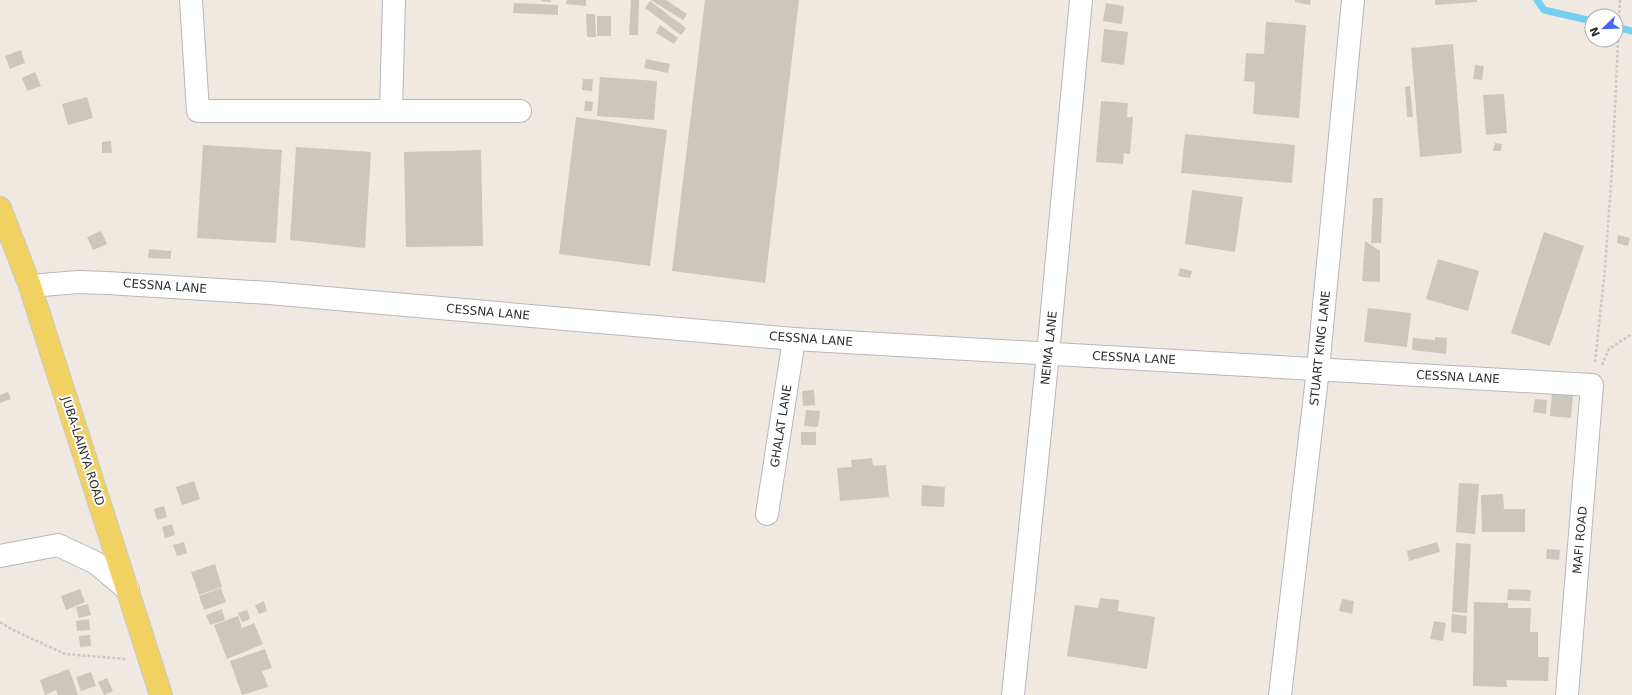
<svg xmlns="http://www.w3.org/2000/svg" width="1632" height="695" viewBox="0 0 1632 695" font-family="'DejaVu Sans',sans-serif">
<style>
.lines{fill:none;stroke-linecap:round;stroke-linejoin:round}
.stream{stroke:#75cff0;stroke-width:7}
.building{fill:#cbc7bf}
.minor-casing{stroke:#b4b7c1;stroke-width:24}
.major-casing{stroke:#c9c9c9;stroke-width:24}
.path{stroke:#c9c9c9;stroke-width:2.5;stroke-dasharray:3 2;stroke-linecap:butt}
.minor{stroke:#fff;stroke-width:22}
.major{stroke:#f2d163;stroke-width:22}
.labels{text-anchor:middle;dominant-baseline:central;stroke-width:4;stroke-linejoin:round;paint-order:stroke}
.street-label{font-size:12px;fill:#2e2e2e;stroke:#fff}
</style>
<rect width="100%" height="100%" fill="#efe9e1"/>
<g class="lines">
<g class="stream">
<path d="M1537 0 1544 10 1592 21"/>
<path d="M1616 27 1632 31"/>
</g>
</g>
<g class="building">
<path d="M541 0H551V2L541 1Z"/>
<path d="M567 0H586V6L566 4Z"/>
<path d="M631 0H639L638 35H629Z"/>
<path d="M651 0H666L687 14 683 20Z"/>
<path d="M705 0H799L765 283 672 271Z"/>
<path d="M1295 0H1311L1310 5 1295 2Z"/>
<path d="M1435 0H1477V2L1435 5Z"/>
<path d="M650 1 686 28 681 35 645 8Z"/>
<path d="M514 3 558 5V15L513 13Z"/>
<path d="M1106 3 1124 6 1122 24 1103 21Z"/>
<path d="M586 14H595L596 37H587Z"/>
<rect x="597" y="16" width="14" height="20"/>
<path d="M1266 22 1306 25 1299 118 1253 114 1255 82 1244 81 1246 53 1264 54Z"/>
<path d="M660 25 678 38 674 44 656 33Z"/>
<path d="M1104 29 1128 32 1124 65 1101 62Z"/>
<path d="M1453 44 1462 153 1420 157 1411 48Z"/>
<path d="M21 50 25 63 10 69 5 56Z"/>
<path d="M646 59 670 64 668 73 644 68Z"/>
<path d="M1475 65 1484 66 1482 80 1473 79Z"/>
<path d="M35 72 41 86 27 91 22 78Z"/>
<path d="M600 77 657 81 654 120 597 116Z"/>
<path d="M583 79H593L592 91 582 90Z"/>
<path d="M1410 86 1413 117H1407L1405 87Z"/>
<path d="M1504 94 1507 133 1486 135 1483 95Z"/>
<path d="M87 97 93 118 68 125 62 104Z"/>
<path d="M585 101 593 102 592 111H584Z"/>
<path d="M1101 101 1128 103 1127 117H1133L1130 154 1124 153 1123 164 1096 162Z"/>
<path d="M576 117 667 130 650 266 559 254Z"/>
<path d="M1185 134 1295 145 1292 183 1181 173Z"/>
<path d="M111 141 112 153H102V142Z"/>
<path d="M1495 143 1502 144 1501 151H1493Z"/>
<path d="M203 145 282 150 276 243 197 238Z"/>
<path d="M296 147 371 152 365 248 290 240Z"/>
<path d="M481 150 483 246 406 247 404 152Z"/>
<path d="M1192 190 1243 197 1235 252 1185 244Z"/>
<path d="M1373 198H1383L1381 243H1371Z"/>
<path d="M101 231 107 244 93 250 87 237Z"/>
<path d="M1544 232 1584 246 1550 346 1511 333Z"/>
<path d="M1618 235 1630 238 1628 246 1617 243Z"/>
<path d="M1365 241 1380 251V282L1362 281Z"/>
<path d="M149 249 171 251V259L148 258Z"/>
<path d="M1438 259 1479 271 1468 311 1426 299Z"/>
<path d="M1180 268 1192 271 1190 278 1178 276Z"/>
<path d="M1368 308 1411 313 1407 347 1364 342Z"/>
<path d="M1435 337 1447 338 1446 354 1412 350 1413 338 1435 340Z"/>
<path d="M814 390 815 405 803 406 802 391Z"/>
<path d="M8 392 11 399 0 403V395Z"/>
<path d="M1552 393 1573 395 1571 418 1550 416Z"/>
<path d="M1535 399 1547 400 1546 414 1533 412Z"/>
<path d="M806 410 820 411 818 427 804 426Z"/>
<rect x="801" y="432" width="15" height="13"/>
<path d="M872 458 873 466 886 465 889 497 840 501 837 468 852 467 851 460Z"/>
<path d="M194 481 200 499 182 505 176 487Z"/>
<path d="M1459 483 1479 484 1475 534 1456 532Z"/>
<path d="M922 485 945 487 944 507 921 506Z"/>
<path d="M1503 494 1504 509H1525V532H1482L1481 495Z"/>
<path d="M164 506 167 517 157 520 154 509Z"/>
<path d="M172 524 175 535 165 538 162 527Z"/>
<path d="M184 542 187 553 177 556 173 545Z"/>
<path d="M1437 542 1440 552 1409 561 1407 551Z"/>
<path d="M1456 543 1471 544 1467 613 1452 612Z"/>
<path d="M1547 549 1560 550 1559 560 1546 559Z"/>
<path d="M215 564 222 587 199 595 191 572Z"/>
<path d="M221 588 226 602 204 610 199 596Z"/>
<path d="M80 589 85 602 66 610 61 596Z"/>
<path d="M1508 589 1531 590 1530 601 1507 600Z"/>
<path d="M1100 598 1119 600 1118 611 1155 617 1147 669 1067 656 1075 605 1098 608Z"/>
<path d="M1342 599 1354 601 1352 614 1339 611Z"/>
<path d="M264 601 267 611 259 614 255 605Z"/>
<path d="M1474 602 1508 603V608H1531L1530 632H1538V657H1549L1548 681 1506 680 1507 687 1473 686Z"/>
<path d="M88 604 91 615 79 618 76 607Z"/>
<path d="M222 609 225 620 210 625 206 615Z"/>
<path d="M247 610 250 619 242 622 238 613Z"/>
<path d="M1452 614 1467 616 1466 634 1451 632Z"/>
<path d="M238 616 242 628 254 623 263 644 227 659 214 625Z"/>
<path d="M89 619 90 630 77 631 76 621Z"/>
<path d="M1434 621 1446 623 1443 641 1430 639Z"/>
<path d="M90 635 91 646 80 647 79 636Z"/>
<path d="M265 649 272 668 262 671 268 687 242 695 230 661Z"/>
<path d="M69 669 78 695H58L56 690 45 695 40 680Z"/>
<path d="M91 672 96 686 81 691 76 677Z"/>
<path d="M107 678 113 691 104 695 98 682Z"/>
</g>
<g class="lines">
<g class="minor-casing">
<g id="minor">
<path d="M191 0 198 111H520"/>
<path d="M391 110 394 0"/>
<path d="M30 286 78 282 107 283 269 293 794 339 1592 385 1567 695"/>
<path d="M767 514 794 339"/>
<path d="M0 556 58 545 96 563 128 590"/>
<path d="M1013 695 1048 354 1081 0"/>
<path d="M1280 695 1318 369 1353 0"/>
</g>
</g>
<g class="major-casing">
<path id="major" d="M0 208 30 286 161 695"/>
</g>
<g class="path">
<path d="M1595 362 1605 269 1612 170 1620 0"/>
<path d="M1602 365 1609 349 1632 334"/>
<path d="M0 622 13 630 65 654 126 659"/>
</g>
<use href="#minor" class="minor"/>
<use href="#major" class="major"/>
</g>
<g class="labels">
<g class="street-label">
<text transform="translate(165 286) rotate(4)">CESSNA LANE</text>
<text transform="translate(488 312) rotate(5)">CESSNA LANE</text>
<text transform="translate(811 339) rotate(4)">CESSNA LANE</text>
<text transform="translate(1049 348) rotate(-84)">NEIMA LANE</text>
<text transform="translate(1320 348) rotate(-84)">STUART KING LANE</text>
<text transform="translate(1134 358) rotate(3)">CESSNA LANE</text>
<text transform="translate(1458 377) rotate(3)">CESSNA LANE</text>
<text transform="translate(781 426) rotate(-81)">GHALAT LANE</text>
<text transform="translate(83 451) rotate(72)">JUBA-LAINYA ROAD</text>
<text transform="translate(1580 540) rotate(-85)">MAFI ROAD</text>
</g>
</g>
<g transform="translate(1604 28) rotate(247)"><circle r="19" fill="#ffffff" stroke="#ababab"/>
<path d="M0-3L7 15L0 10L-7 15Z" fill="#4264fb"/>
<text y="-6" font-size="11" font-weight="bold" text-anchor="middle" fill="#2e2e2e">N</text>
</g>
</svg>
